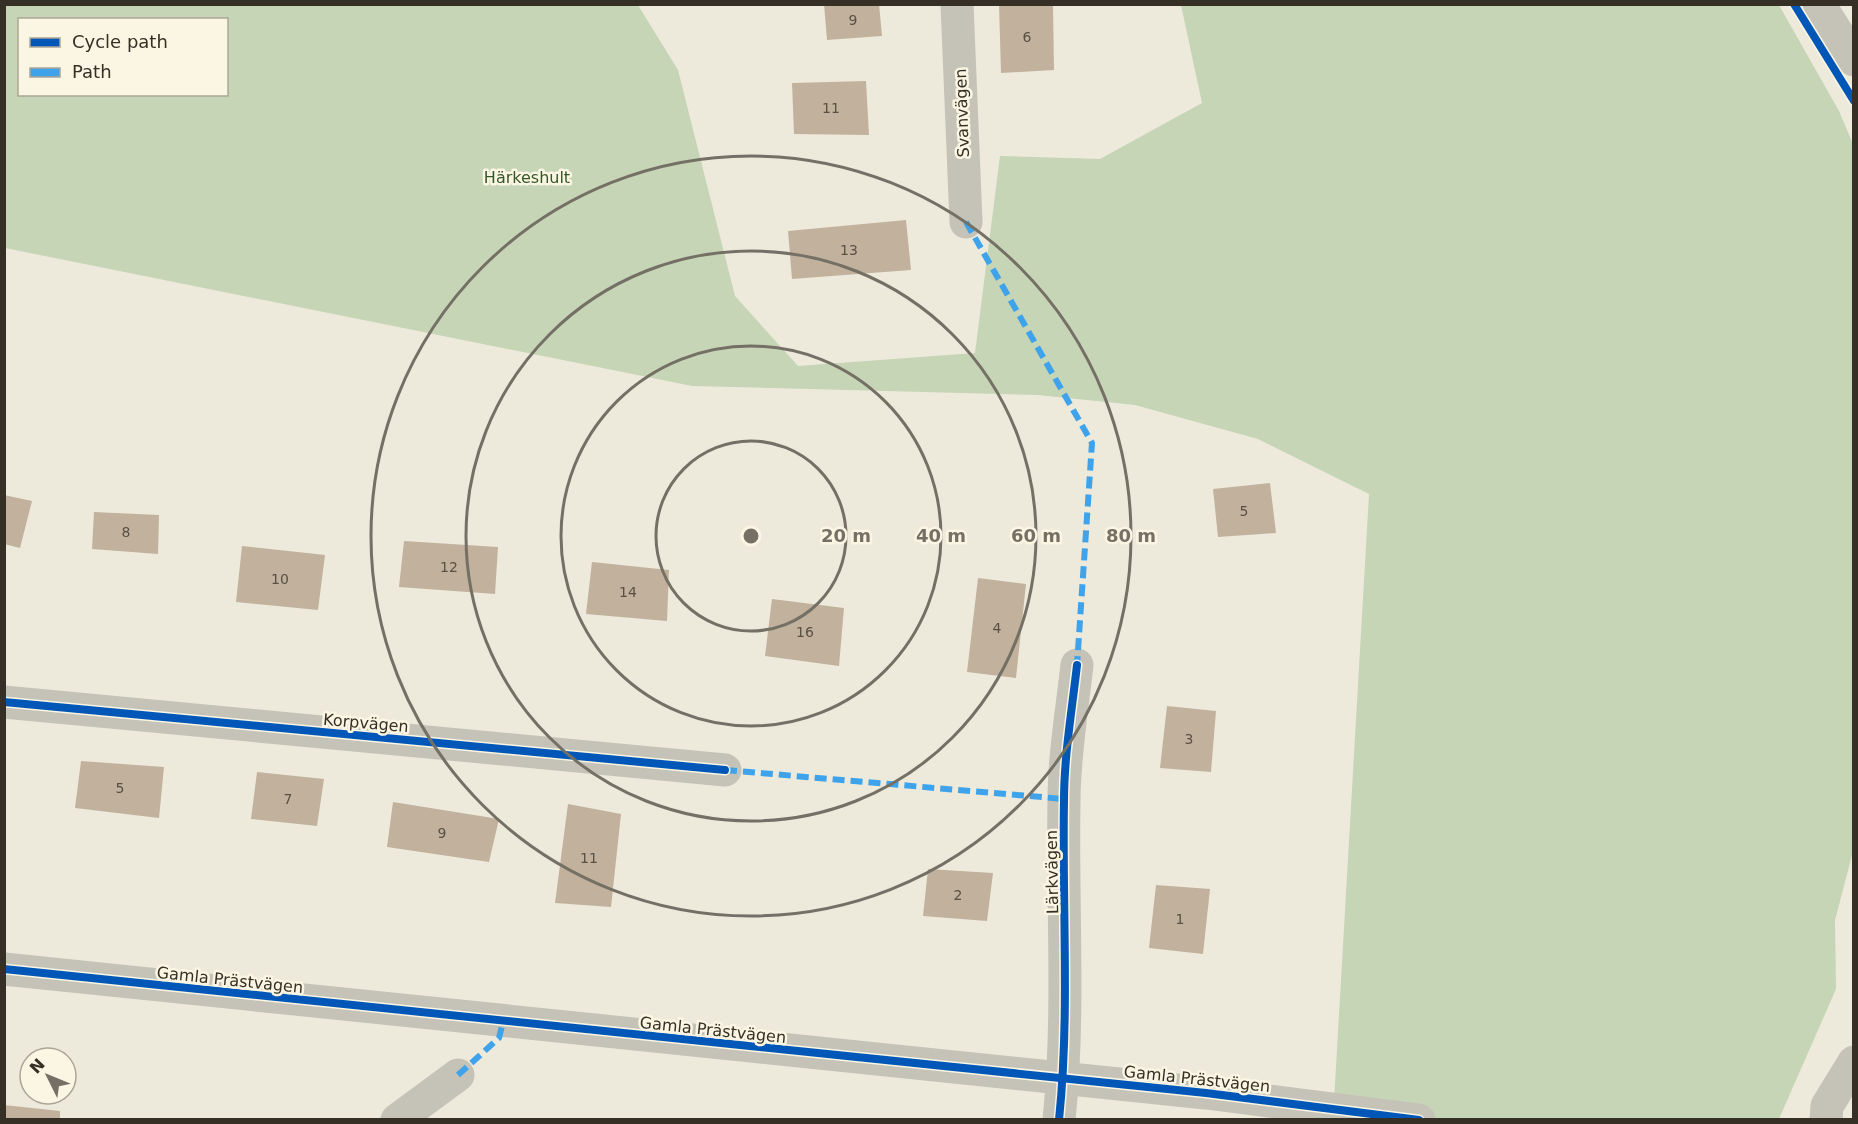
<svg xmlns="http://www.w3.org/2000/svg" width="1858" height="1124" viewBox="0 0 1858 1124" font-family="'DejaVu Sans',sans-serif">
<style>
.green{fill:#c6d5b6;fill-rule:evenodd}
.building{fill:#c2b29d}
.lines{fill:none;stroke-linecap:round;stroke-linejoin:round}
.minor{stroke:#c5c2b7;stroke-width:33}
.quiet{stroke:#3ea3eb;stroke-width:6;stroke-dasharray:12 6;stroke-linecap:butt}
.cycleway-casing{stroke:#faf6e3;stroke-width:11}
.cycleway{stroke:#0057b8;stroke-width:8}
.ring{fill:none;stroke:#757065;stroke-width:3}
.labels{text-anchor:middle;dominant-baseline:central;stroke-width:5;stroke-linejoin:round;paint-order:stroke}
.number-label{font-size:14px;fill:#585043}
.street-label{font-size:16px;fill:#352f25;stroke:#faf6e3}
.park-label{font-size:16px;fill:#375627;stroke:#faf6e3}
.centre{fill:#757065;stroke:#faf6e3;stroke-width:3}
.ring-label{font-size:18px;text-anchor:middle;font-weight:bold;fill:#757065;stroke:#faf6e3;stroke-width:5;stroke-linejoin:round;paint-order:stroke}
</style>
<rect width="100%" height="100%" fill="#edeadc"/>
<path class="green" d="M4 5H638L678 70 735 296 798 366 975 353 1000 156 1100 159 1202 103 1181 5H1779L1839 111 1853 144 1854 848 1835 920 1836 989 1779 1119H1333L1369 494 1258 439 1135 405 1038 395 692 386 5 248ZM20 20H226V94H20Z"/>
<g class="building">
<path d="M824 4H879L882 36 827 40Z"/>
<path d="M999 4H1053L1054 70 1001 73Z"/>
<path d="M866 81 869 135 794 134 792 83Z"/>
<path d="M906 220 911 270 792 279 788 231Z"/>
<path d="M1270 483 1276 533 1218 537 1213 489Z"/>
<path d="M4 495 32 501 20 548 4 544Z"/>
<path d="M94 512 159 515 158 554 92 549Z"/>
<path d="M404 541 498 547 495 594 399 587Z"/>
<path d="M242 546 325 555 318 610 236 602Z"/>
<path d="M592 562 669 570 667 621 586 614Z"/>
<path d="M978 578 1026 584 1016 678 967 672Z"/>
<path d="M772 599 844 608 839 666 765 656Z"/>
<path d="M1167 706 1216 711 1211 772 1160 768Z"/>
<path d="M81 761 164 767 159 818 75 808Z"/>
<path d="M257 772 324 779 317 826 251 819Z"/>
<path d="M393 802 499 819 489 862 387 847Z"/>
<path d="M568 804 621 814 611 907 555 903Z"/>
<path d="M928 869 993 873 987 921 923 916Z"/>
<path d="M1156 885 1210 889 1203 954 1149 948Z"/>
<path d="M4 1105 60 1111V1120H4Z"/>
</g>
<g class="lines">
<g class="minor">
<path d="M957 4 966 222"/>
<path d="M1819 4 1854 60"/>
<path d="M4 702 725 770"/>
<path d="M4 969 1206 1093 1419 1120"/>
<path d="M397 1120 458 1075"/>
<path d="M1059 1120C1070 1013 1062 907 1064 801 1064 756 1072 710 1077 665"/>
<path d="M1826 1120 1827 1106 1854 1062"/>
</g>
<g class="quiet">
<path d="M966 222 1092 443 1077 665"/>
<path d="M725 770 1064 799"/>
<path d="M458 1075 499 1038 503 1022"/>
</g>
<g class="cycleway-casing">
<g id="cycleway">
<path d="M1794 4 1854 101"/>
<path d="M4 702 725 770"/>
<path d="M4 969 1206 1093 1419 1120"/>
<path d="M1059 1120C1070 1013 1062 907 1064 801 1064 756 1072 710 1077 665"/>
</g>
</g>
<use href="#cycleway" class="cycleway"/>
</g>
<g class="ring">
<circle cx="751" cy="536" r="95"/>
<circle cx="751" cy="536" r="190"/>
<circle cx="751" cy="536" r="285"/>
<circle cx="751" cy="536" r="380"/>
</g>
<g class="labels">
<g class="number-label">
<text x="853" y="20">9</text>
<text x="1027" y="37">6</text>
<text x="831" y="108">11</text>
<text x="849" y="250">13</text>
<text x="1244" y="511">5</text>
<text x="126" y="532">8</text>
<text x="449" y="567">12</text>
<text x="280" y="579">10</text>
<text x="628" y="592">14</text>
<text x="997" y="628">4</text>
<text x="805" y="632">16</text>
<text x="1189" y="739">3</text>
<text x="120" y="788">5</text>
<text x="288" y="799">7</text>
<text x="442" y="833">9</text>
<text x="589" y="858">11</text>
<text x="958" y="895">2</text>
<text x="1180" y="919">1</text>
</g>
<g class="street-label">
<text transform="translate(962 113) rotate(-92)">Svanvägen</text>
<text transform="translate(366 723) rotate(5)">Korpvägen</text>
<text transform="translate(1052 872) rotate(-91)">Lärkvägen</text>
<text transform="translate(230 980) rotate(6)">Gamla Prästvägen</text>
<text transform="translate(713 1030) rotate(6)">Gamla Prästvägen</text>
<text transform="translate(1197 1079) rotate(6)">Gamla Prästvägen</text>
</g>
<g class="park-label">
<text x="527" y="177">Härkeshult</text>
</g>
</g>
<circle cx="751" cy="536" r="9" class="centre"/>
<g class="ring-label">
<text x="846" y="542">20 m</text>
<text x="941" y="542">40 m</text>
<text x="1036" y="542">60 m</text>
<text x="1131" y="542">80 m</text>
</g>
<rect width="1858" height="1124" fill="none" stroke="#352f25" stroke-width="12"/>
<rect x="18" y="18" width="210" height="78" fill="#faf6e3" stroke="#aba697" stroke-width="1.5"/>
<rect x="30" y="38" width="30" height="9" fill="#0057b8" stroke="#aba697" stroke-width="1.5"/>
<text x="72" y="48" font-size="18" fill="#352f25">Cycle path</text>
<rect x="30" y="68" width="30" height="9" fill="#3ea3eb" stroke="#aba697" stroke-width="1.5"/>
<text x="72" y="78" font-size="18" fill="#352f25">Path</text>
<g transform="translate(48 1076) rotate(313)"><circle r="28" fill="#faf6e3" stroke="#aba697" stroke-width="1.5"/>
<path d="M0-4.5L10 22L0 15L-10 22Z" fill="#757065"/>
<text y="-9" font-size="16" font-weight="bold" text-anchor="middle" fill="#352f25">N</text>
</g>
</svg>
